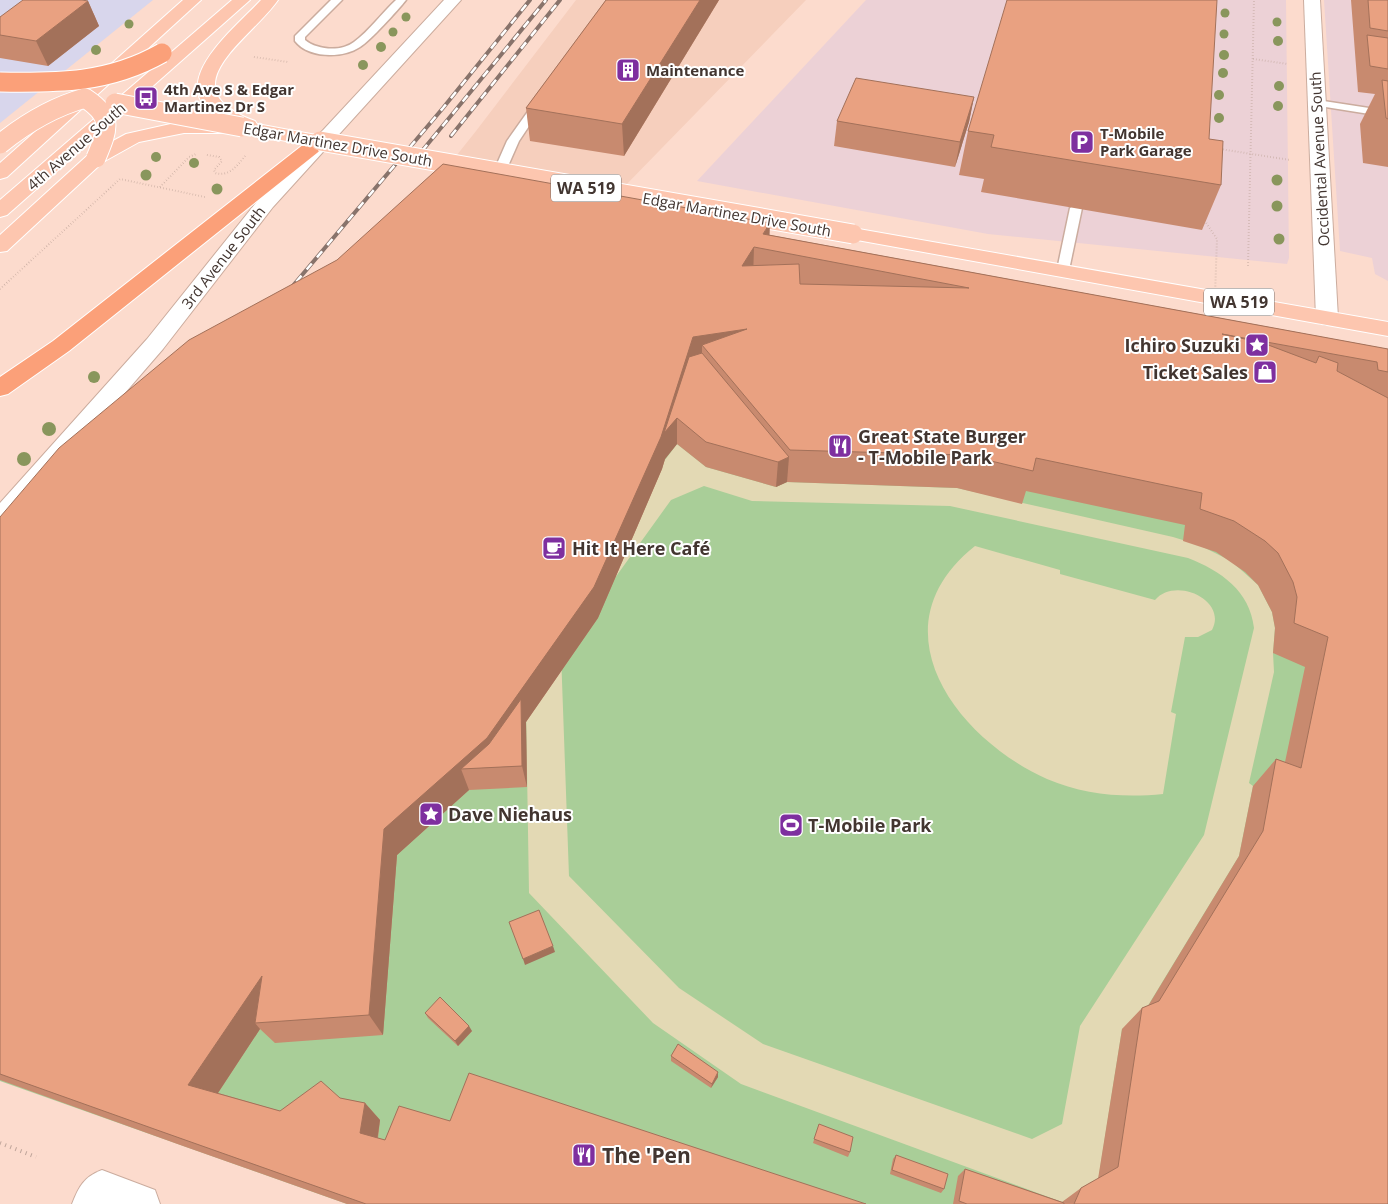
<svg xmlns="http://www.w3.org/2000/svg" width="1388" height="1204" viewBox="0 0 1388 1204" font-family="'Open Sans',sans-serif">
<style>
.commercial{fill:#ecd1d6}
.industrial{fill:#d8d6ec}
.built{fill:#f6cfbd}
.green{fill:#a9ce98}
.sand{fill:#e3d9b4;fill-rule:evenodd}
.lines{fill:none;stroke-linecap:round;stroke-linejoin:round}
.service-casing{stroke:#cbac9e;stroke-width:3}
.minor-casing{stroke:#cbac9e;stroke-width:2}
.primary-casing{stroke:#fff;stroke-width:2}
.motorway-casing{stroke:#fff;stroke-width:2}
.path-far1{stroke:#c0a69b;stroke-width:2;stroke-dasharray:0.5 2.5;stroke-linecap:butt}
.path{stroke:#c0a69b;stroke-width:4;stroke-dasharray:1 4.5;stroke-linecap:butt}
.service{fill:#fff;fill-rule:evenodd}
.minor{fill:#fff;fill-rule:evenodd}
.primary{fill:#fdc6af;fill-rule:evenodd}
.motorway{fill:#fba079;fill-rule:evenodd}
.rail-casing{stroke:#88736b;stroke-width:4}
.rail{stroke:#fff;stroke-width:2.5;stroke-dasharray:8;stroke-linecap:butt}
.primary-bridge-casing{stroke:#fff;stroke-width:21;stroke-linecap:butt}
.motorway-bridge-casing{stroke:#fff;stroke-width:21;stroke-linecap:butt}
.path-bridge-far1{stroke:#c0a69b;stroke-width:2;stroke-dasharray:0.5 2.5;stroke-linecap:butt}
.path-bridge{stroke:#c0a69b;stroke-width:3;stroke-dasharray:1 3;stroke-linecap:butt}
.primary-bridge{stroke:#fdc6af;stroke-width:19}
.motorway-bridge{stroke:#fba079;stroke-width:19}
.tree{fill:#89965c}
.wall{fill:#c88a6f}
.shaded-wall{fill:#a3715a}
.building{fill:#e9a181;stroke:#a3715a;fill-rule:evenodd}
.labels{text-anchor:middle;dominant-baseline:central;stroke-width:4;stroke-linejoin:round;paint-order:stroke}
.far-poi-label{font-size:15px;font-weight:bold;fill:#423530;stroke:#fff;text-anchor:start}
.far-street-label{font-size:15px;fill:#423530;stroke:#fff}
.shield{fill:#fff;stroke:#7b726e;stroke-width:1}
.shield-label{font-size:16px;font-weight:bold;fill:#423530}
.poi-label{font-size:18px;font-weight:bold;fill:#423530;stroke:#fff;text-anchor:start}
.near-poi-label{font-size:21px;font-weight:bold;fill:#423530;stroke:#fff;text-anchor:start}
</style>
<rect width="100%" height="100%" fill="#fcdbcd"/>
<g class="commercial">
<path d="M866 0H1286L1289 258 1287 264 988 234 697 181Z"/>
<path d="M1324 0H1388V281L1375 274 1372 258 1340 251Z"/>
</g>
<path class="industrial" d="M0 0H153L0 123Z"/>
<path class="built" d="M576 0H806L548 265 18 706 476 131Z"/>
<path class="green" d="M693 254 1297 396 1388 1204H347L0 1081V1045Z"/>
<g class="sand">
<path d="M677 444 706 467 776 487 787 482 957 488 1173 537 1199 545 1231 561 1258 585 1272 612 1275 628 1273 653 1274 672 1249 783 1253 786 1239 856 1138 1022 1122 1029 1098 1181 1062 1202 741 1084 653 1023 529 893 525 646ZM704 486 752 501 950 506 1188 558C1221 571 1250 591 1254 628L1204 835 1080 1026 1062 1124 1032 1139 763 1044 679 988 569 876 561 653 671 500Z"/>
<path d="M975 546 1060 570V574L1155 600C1175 576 1228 600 1212 630L1198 637H1185L1171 712 1176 714 1163 794C1124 798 1084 795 1047 779 955 738 873 627 975 546Z"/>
</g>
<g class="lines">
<g class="service-casing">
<g id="service">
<path d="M331 0H342L305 37V40C317 50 341 52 354 42 369 31 382 13 396 0H406C398 10 370 41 360 47 342 59 308 58 295 41V36Z"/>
<path d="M540 99 545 102 519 141 501 182 495 186 491 184 489 182 507 141 536 100Z"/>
<path d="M1317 100 1382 110 1387 113 1382 116 1313 105 1312 103Z"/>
<path d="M1076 204 1082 208 1069 270 1063 274 1057 270 1070 208Z"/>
</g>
</g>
<g class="minor-casing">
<g id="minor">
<path d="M444 0H461L273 207 163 349 9 527 0 530V503L147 339 259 199Z"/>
<path d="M1304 0H1320L1338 318 1335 323 1327 325 1319 323 1316 318Z"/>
<path d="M102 1170 155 1190 160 1204H72C79 1186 84 1177 102 1170Z"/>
</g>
</g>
<g class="primary-casing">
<g id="primary">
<path d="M183 0H201L7 177 0 179V163Z"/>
<path d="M232 0H250L7 215 0 217V200Z"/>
<path d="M261 0H278C251 39 165 89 255 121L257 124 327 137 330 141 327 145 320 147 242 133H184L139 142 103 162 7 251 0 252V235L89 154 126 134 184 121H223C159 87 233 30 261 0Z"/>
<path d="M853 228 1388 322V336L846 238 843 234 846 230Z"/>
</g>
</g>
<g class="motorway-casing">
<path id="motorway" d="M320 135 327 137 330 141 327 145 69 351 8 394 0 396V377L53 341 313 137Z"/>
</g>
<g class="path-far1">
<path d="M254 57 288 62"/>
<path d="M1253 59 1288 64"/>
<path d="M1220 149 1290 160"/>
<path d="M207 155 219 157 222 161 214 170 215 173C229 177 237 166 245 156"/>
<path d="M160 187 189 157 196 154"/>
<path d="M1248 266 1254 0"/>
<path d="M0 289 120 179 205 197"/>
</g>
<path class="path" d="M0 1143 36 1157"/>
<use href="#service" class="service"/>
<use href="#minor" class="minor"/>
<use href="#primary" class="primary"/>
<use href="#motorway" class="motorway"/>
<g class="rail-casing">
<g id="rail">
<path d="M451 136 560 0"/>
<path d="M422 151 546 0"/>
<path d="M286 294 443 108 530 0"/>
</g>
</g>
<use href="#rail" class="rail"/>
<g class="primary-bridge-casing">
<g id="primary-bridge">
<path d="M115 103 242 127"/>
<path d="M320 141 853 234"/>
<path d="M0 144C26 123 53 107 85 98 114 117 108 129 96 158"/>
</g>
</g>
<g class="motorway-bridge-casing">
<path id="motorway-bridge" d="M0 82C59 83 109 83 162 53"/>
</g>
<path class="path-bridge-far1" d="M1203 218 1217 239 1215 295"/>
<path class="path-bridge" d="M1214 320 1215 294"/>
<use href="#primary-bridge" class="primary-bridge"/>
<use href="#motorway-bridge" class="motorway-bridge"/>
</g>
<g class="tree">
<circle cx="1225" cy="13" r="4.5"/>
<circle cx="406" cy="17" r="4.5"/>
<circle cx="1277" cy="22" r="4.5"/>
<circle cx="129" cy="24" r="4.5"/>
<circle cx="393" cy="32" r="4.5"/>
<circle cx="1224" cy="34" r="4.5"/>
<circle cx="1278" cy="41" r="5"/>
<circle cx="381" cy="47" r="5"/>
<circle cx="96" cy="50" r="5"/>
<circle cx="1224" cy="55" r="5"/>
<circle cx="363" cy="65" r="5"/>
<circle cx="1223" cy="73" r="5"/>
<circle cx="1279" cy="86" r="5"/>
<circle cx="1219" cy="95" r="5"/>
<circle cx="1278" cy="106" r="5"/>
<circle cx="1219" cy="118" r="5"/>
<circle cx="156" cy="157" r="5"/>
<circle cx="194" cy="163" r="5"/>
<circle cx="146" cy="175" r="5.5"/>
<circle cx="1277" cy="180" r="5.5"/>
<circle cx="217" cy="189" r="5.5"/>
<circle cx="1277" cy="206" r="5.5"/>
<circle cx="1279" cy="239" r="5.5"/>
<circle cx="94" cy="377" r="6"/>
<circle cx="49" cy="429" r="7"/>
<circle cx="24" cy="459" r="7"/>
</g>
<g class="wall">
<path d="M606 0H719L624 156 530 141 526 108Z"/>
<path d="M1351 0H1388V167L1363 163 1360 124 1375 94 1358 92Z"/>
<path d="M88 1 99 26 48 66 0 58V17Z"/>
<path d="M974 97 969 122 955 167 834 146 837 121Z"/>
<path d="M968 131 1209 139 1221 185 1202 230 981 192 984 179 959 175Z"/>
<path d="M770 235 1388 349V1204H953L958 1176 965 1169 1062 1202 1081 1188 1098 1179 1122 1029 1142 1008 1148 1006 1239 856 1253 786 1276 759 1285 762 1305 667 1273 653 1275 628 1272 612 1258 585 1245 572 1216 552 1183 541 1185 525 1026 491 1022 504 957 488 787 482 776 487 706 467 677 444 665 459 662 469 598 618 526 722 527 787 469 790 397 855 383 1035 275 1043 260 1029 218 1093 280 1111 340 1098 365 1103 380 1120 378 1138 385 1140 450 1121 866 1204H347L183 1146 0 1080V517Z"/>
<path d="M425 1013 472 1031 458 1046 428 1018Z"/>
<path d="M671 1056 718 1077 711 1088 671 1061Z"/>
<path d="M819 1124 850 1152 848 1157 813 1143Z"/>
<path d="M896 1155 944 1189 941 1193 890 1174 893 1159Z"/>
</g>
<g class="shaded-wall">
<path d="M700 0H719L624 156 622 124Z"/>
<path d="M88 1 99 26 48 66 36 41Z"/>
<path d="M974 97 969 122 955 167 960 142Z"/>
<path d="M770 223 769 250 763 234Z"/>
<path d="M754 247 753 280 742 266Z"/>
<path d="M747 329 702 345V369L677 418V444L665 459 662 469 598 618 526 722 527 787 522 766 461 769 469 790 397 855 383 1035 369 1015 384 829 693 337Z"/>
<path d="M789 457 787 482 776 487 778 462Z"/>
<path d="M553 946 555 952 525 965 523 959Z"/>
<path d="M262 976 255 1023 260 1029 212 1102 188 1085Z"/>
<path d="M469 1026 472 1031 458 1046 455 1041Z"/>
<path d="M718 1072V1077L711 1088 712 1084Z"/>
<path d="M365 1103 380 1120 376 1148 360 1133Z"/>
</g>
<g class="building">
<path d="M23 0H82L88 1 36 41 0 35V17Z"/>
<path d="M606 0H700L622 124 526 108Z"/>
<path d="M1007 0H1217L1209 139 1223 141 1221 185 991 147 994 135 968 131Z"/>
<path d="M1368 0H1388V31L1370 28Z"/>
<path d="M1367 35 1388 38V69L1370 66Z"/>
<path d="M856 78 974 97 960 142 837 121Z"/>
<path d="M1382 80 1388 81V119L1386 118Z"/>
<path d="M443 164 770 223 763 234 1388 349V372L1378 370 1377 362 1222 334 1263 343 1316 363 1319 356 1338 363 1337 371 1388 398V1204H1074L1081 1188 1118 1167 1142 1008 1159 1001 1263 831 1276 759 1301 768 1328 637 1294 623 1297 597 1293 582 1278 553 1265 541 1234 521 1200 509 1202 493 1036 458 1033 471 966 455 790 450 702 345 747 329 693 337 661 437 594 587 487 738 384 829 369 1015 255 1023 262 976 188 1085 280 1111 321 1081 340 1098 365 1103 360 1133 385 1140 399 1106 450 1121 469 1073 866 1204H366L157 1130 0 1074V517L59 448 189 340 337 260ZM754 247 969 288 800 284 799 264 742 266Z"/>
<path d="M702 353 789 457 778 462 706 442 677 418 664 433 689 357Z"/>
<path d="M521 699 522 766 461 769 489 744Z"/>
<path d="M539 910 553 946 523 959 509 922Z"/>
<path d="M440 997 469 1026 455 1041 425 1013Z"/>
<path d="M678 1044 718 1072 712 1084 671 1056Z"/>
<path d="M819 1124 853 1137 850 1152 814 1139Z"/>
<path d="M896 1155 948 1174 944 1189 892 1170Z"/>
<path d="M965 1169 1064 1203V1204H967L959 1201Z"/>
</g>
<defs>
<g id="building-square" transform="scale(1.25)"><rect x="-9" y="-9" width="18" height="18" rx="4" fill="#7e2f9f" stroke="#fff"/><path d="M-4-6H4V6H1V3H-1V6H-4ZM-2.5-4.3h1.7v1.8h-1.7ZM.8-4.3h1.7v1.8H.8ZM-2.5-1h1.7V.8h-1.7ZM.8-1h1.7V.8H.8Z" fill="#fff"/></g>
<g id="bus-square" transform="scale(1.25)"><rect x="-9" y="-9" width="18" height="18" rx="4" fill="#7e2f9f" stroke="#fff"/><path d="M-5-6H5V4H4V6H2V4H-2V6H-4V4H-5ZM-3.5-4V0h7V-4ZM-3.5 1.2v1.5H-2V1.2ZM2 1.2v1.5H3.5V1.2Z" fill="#fff"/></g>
<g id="parking-square" transform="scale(1.25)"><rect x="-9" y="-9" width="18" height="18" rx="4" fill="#7e2f9f" stroke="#fff"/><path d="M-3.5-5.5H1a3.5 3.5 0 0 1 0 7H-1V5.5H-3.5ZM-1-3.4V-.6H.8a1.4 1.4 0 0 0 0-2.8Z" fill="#fff"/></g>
<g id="sight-square" transform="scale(1.25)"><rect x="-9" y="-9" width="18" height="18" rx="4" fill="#7e2f9f" stroke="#fff"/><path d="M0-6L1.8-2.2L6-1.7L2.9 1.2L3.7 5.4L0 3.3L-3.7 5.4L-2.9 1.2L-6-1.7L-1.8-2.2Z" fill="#fff"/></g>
<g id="shop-square" transform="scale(1.25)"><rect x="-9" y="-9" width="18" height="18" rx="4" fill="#7e2f9f" stroke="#fff"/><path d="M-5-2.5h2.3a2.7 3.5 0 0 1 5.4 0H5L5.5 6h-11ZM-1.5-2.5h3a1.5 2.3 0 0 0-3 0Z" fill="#fff"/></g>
<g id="restaurant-square" transform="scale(1.25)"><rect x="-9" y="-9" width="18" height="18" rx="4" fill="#7e2f9f" stroke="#fff"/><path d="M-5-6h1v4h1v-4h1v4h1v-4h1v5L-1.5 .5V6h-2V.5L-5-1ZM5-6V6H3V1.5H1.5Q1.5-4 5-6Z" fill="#fff"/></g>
<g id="cafe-square" transform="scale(1.25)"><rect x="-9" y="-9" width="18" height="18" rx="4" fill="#7e2f9f" stroke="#fff"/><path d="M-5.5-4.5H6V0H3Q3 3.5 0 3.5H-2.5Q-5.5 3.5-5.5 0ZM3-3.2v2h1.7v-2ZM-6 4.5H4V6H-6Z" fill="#fff"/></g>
<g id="stadium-square" transform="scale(1.25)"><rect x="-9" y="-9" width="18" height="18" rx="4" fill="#7e2f9f" stroke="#fff"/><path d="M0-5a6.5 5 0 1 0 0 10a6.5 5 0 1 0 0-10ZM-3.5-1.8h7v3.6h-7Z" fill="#fff"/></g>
</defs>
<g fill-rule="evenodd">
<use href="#building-square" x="628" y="70"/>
<use href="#bus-square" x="146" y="98"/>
<use href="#parking-square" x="1082" y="142"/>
<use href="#sight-square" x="1257" y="345"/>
<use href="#shop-square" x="1265" y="372"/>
<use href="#restaurant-square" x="840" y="446"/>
<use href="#cafe-square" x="554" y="548"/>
<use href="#sight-square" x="431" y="814"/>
<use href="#stadium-square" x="791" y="825"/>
<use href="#restaurant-square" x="584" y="1155"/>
</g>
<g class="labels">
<g class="far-poi-label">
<text x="646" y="70">Maintenance</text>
<text x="164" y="89">4th Ave S &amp; Edgar<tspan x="164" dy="17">Martinez Dr S</tspan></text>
<text x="1100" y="133">T-Mobile<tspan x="1100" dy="17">Park Garage</tspan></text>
</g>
<g class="far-street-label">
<text transform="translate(338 144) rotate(10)">Edgar Martinez Drive South</text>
<text transform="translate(76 146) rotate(-41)">4th Avenue South</text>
<text transform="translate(1319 159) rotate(-93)">Occidental Avenue South</text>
<text transform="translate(737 214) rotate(10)">Edgar Martinez Drive South</text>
<text transform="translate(223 257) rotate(-52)">3rd Avenue South</text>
</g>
<g class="shield">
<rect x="551" y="174.5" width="70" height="27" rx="4"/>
<rect x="1204" y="288.5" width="70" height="27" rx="4"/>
</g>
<g class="shield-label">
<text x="586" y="188">WA 519</text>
<text x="1239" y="302">WA 519</text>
</g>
<g class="poi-label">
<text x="1240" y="345" text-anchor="end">Ichiro Suzuki</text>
<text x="1248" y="372" text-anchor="end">Ticket Sales</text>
<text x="858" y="436">Great State Burger<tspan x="858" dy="21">- T-Mobile Park</tspan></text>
<text x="572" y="548">Hit It Here Café</text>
<text x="448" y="814">Dave Niehaus</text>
<text x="808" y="825">T-Mobile Park</text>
</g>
<g class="near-poi-label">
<text x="602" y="1155">The 'Pen</text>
</g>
</g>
</svg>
